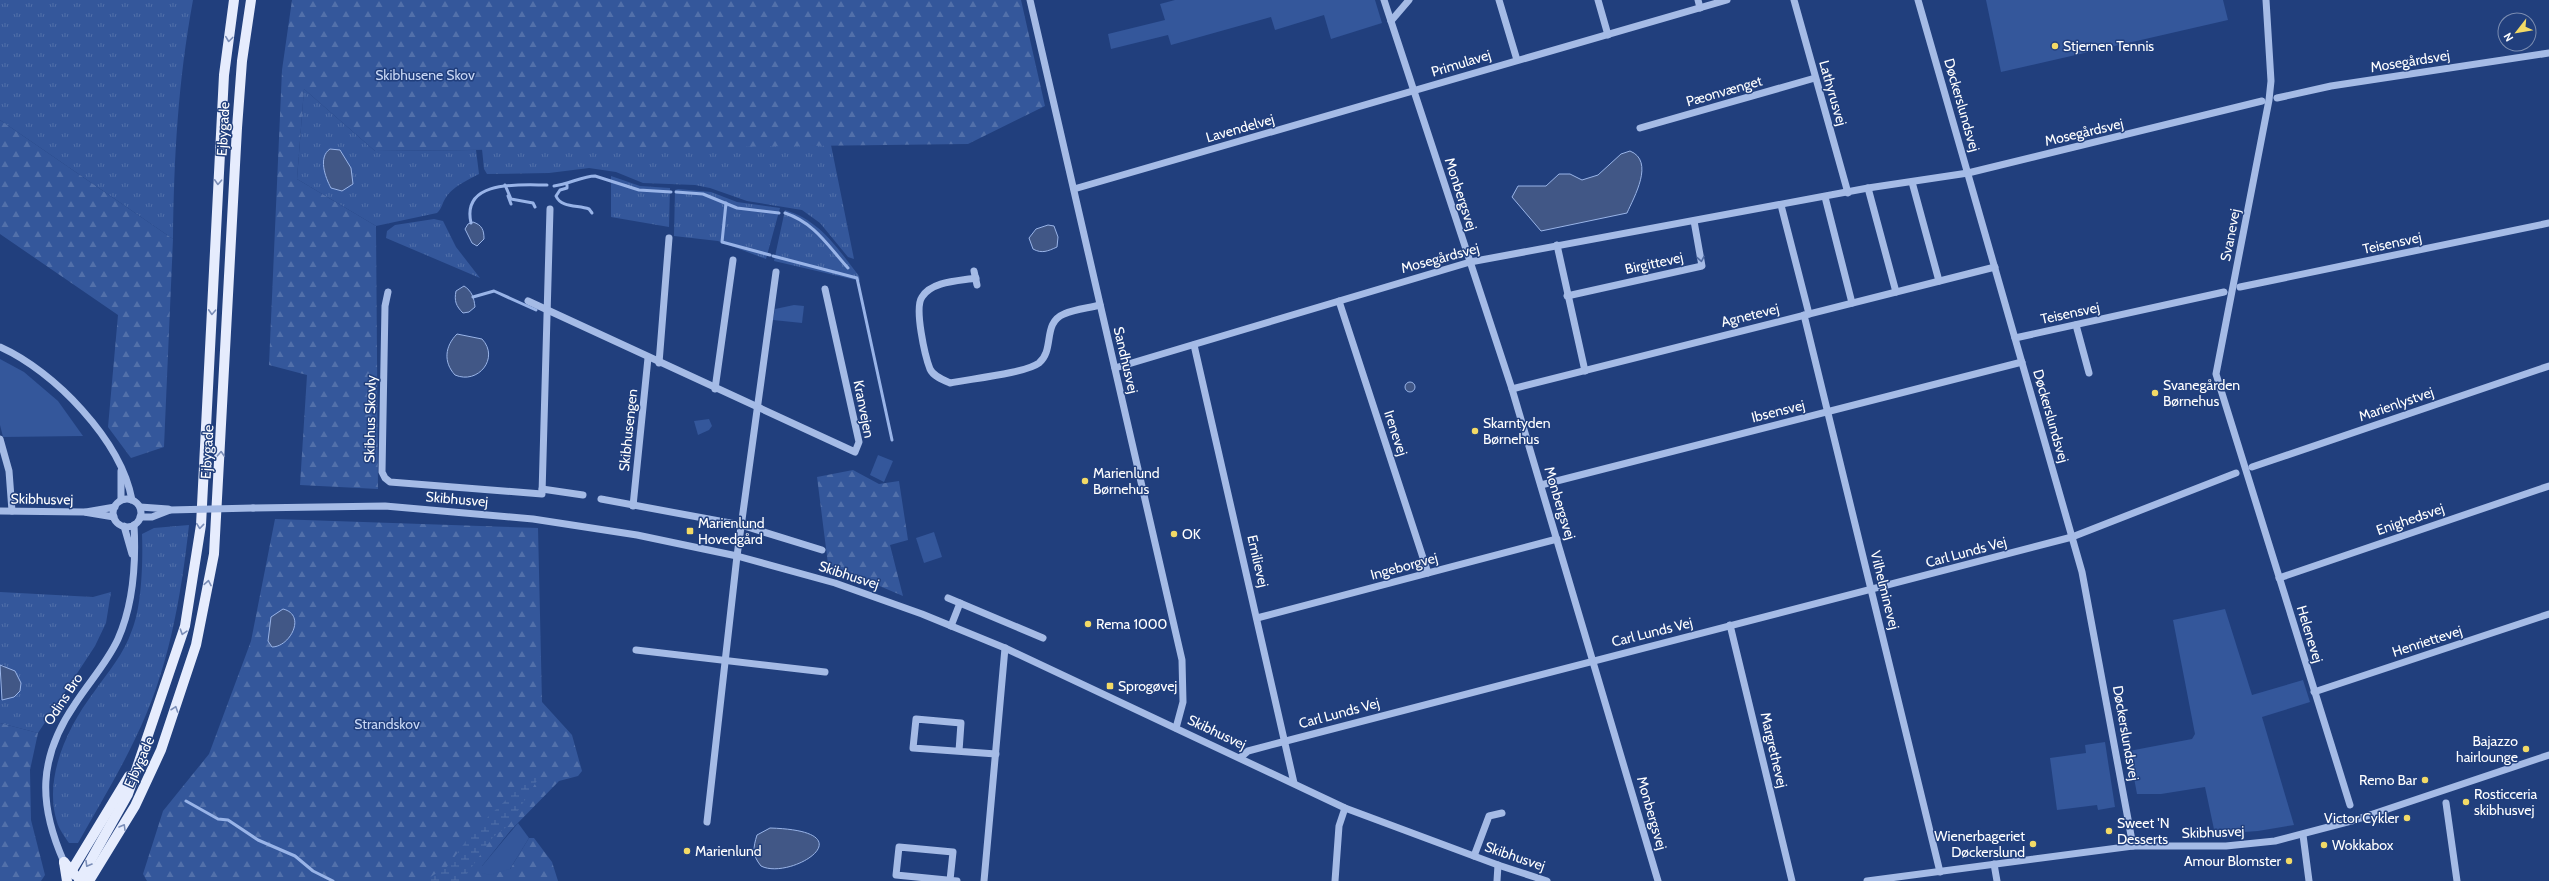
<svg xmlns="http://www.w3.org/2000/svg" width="2549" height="881" viewBox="0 0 2549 881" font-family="Cabin,sans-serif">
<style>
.grass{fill:url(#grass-tufts)}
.forest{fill:url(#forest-firs)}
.wetland{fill:url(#wetland-marsh)}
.green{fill:#34579b}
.water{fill:#415786;stroke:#99b4e8}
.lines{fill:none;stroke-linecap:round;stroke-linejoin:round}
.stream{stroke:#99b4e8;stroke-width:3}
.minor{stroke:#a5bbe6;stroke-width:7}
.major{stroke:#e6ecfd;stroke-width:10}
.minor-bridge{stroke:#a5bbe6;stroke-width:7}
.oneway{stroke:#7a8db7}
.oneway2{stroke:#4f6aa2}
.poi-dot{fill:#f3da66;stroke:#213f7d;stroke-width:1.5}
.labels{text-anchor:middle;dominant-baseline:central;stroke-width:3;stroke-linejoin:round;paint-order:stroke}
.poi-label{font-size:14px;fill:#fff;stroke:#213f7d;text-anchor:start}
.street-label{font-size:14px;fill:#fff;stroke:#213f7d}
.park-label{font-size:14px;fill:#c8d7f5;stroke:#213f7d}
</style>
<defs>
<pattern id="grass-tufts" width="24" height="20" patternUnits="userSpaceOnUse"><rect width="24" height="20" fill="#34579b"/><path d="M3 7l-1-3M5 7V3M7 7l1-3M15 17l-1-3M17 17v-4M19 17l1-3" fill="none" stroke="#5270aa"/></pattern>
<pattern id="forest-firs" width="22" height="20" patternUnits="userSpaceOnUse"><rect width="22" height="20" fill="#34579b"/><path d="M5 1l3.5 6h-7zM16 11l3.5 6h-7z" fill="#5270aa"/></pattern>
<pattern id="wetland-marsh" width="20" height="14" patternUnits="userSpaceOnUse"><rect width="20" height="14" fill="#34579b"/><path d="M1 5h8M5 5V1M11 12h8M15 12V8" fill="none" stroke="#5270aa"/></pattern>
</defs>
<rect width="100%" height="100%" fill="#213f7d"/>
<g class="grass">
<path d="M0 0H193C178 82 174 156 173 239L0 120Z"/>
<path d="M304 89 375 151 476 150 479 174C468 180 451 187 445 199 442 204 442 208 437 213L376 226 297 179Z"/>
<path d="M831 145 854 259 848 257 820 223 802 210 747 201 710 188 695 185 643 183 616 172 589 168 549 173 487 174 484 169 482 149Z"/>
<path d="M611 176 640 186 670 188 669 227 611 217Z"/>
<path d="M678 189 711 192 737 202 780 208 766 259 718 241 674 236 675 190Z"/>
<path d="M785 210C821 221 837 248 859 276L860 281 774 261Z"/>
<path d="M434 219 443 221 456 247 480 278 386 238 387 231 395 225Z"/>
<path d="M189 525C181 598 168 673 135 739 118 775 97 809 78 843H69C65 837 59 829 57 822 43 778 68 726 94 692 108 672 124 654 132 630 142 606 143 560 142 534L154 528Z"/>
<path d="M0 592 93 597 111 592 106 623 95 646 38 733 0 723V700L14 697 20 691 4 665H0Z"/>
</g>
<g class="forest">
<path d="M292 0H1021L1045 106 968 144 375 151 304 89 297 179 376 226 378 489 300 485 307 375 269 365 282 70Z"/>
<path d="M0 120 173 239 164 447 131 458 108 427 118 315 0 234Z"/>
<path d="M853 470 879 484 899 481 908 540 890 545 903 596 828 564 817 477Z"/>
<path d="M275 519 538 528 542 702 572 735 582 771 578 776 559 781 511 830 482 866 510 869 529 838H534L552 862 558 881H147L143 874 163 811 209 754 251 641Z"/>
<path d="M0 723 38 733 30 770 31 820 45 875 41 881H0Z"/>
</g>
<path class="wetland" d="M538 770 541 772 540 776 509 825 493 837 462 881H424L448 866 473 831Z"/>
<g class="green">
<path d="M1175 0H1375L1382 23 1331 39 1324 15 1275 30 1271 17 1171 45 1168 35 1111 49 1108 34 1165 20 1160 4Z"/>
<path d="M1986 0H2223L2228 20 2001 72Z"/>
<path d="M794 305 804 306 802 323 773 320 775 309Z"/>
<path d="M0 359 24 372 58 401 83 436 3 437 0 425Z"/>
<path d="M709 419 712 426 709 430 698 435 694 421Z"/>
<path d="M878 455 893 461 884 482 870 475Z"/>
<path d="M934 532 942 557 924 563 916 538Z"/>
<path d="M2225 609 2252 695 2303 680 2310 702 2262 717 2294 825 2258 831 2215 834 2205 787 2161 794H2137L2129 751 2192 739 2195 734 2173 620Z"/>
<path d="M2105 742 2115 807 2098 810 2097 805 2057 810 2050 758 2086 753 2085 745Z"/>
<path d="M518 823 529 838 510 869 490 875 482 873V866Z"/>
</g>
<g class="water">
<path d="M330 149 340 150 351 168 353 184 342 191 331 188C325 177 318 157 330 149Z"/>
<path d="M1630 151C1655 161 1634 197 1627 213L1541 231 1512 197 1518 186H1546L1559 174H1570L1582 180 1598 175 1621 154Z"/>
<path d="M473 222C482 225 484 230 484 239L477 246 472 243 465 229 468 224Z"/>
<path d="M1048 225 1054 226 1058 237 1057 247C1048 251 1042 254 1033 249L1029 238 1036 229Z"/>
<path d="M464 286C472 291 474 298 475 307L469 312 463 313C456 306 454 301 456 291Z"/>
<path d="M457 334 482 339C500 358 478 385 455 375 443 362 445 346 457 334Z"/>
<circle cx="1410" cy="387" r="5"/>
<path d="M283 609C307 615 290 647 272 647L268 641 271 617Z"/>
<path d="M0 665 15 671 21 683 20 691 14 697 2 700Z"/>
<path d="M770 828C871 831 790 881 761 866 752 855 753 848 757 835Z"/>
</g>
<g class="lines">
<g class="stream">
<path d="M505 185 511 199 533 203 535 207"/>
<path d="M567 185V188L560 190 556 196C561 208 578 205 589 209L592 213"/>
<path d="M554 186C569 184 583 176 595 176L639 190 671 192"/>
<path d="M676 192 703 194 737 208 779 213"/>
<path d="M508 196 511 204"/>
<path d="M726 203 722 242 770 255"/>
<path d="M785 213C815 223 828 246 848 268"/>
<path d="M471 223C461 179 521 185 547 185"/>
<path d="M773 256 857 278 892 440"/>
<path d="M473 297 494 291 536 310"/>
<path d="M186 801 218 819 228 820 258 840 295 856 313 871 333 881"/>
</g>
<g class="minor">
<path d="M1030 0 1182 660 1183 702 1176 728"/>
<path d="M1384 0 1512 389 1658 881"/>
<path d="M1499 0 1517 60"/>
<path d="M1598 0 1608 35"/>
<path d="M1698 0 1700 8"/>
<path d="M1794 0 1848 193"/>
<path d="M1918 0 2082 572 2133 846"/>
<path d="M2266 0 2271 81 2269 100 2216 374 2350 805"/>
<path d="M1391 21 1409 0"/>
<path d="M2277 98 2331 86 2549 53"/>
<path d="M1640 128 1815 78"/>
<path d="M1912 182 1939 281"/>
<path d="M1868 188 1896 292"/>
<path d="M1074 189 1727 0"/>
<path d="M1825 197 1852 303"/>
<path d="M1781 205 1809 314"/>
<path d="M1557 245 1585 371"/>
<path d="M974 271 977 285"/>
<path d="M976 278C959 281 932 281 922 297 914 308 925 356 930 369 933 376 943 380 950 383 969 379 1026 373 1039 363 1055 350 1042 323 1064 314 1075 309 1089 308 1100 305"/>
<path d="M2240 287 2549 223"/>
<path d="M388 292 385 306 382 472 385 478 390 482 542 494 550 209"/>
<path d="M1567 296 1702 266 1694 221"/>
<path d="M528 301 855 452 859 442 825 289"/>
<path d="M1339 301 1428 573"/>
<path d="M1804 315 1940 872"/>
<path d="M2076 325 2089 373"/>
<path d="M2015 338 2224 292"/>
<path d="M1194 345 1294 783"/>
<path d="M0 347C54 371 121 440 132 500"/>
<path d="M659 363 669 238"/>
<path d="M1115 368 1470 262 1868 188 1968 173 2262 101"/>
<path d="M715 389 733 260"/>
<path d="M1512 389 1995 267"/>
<path d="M0 439 9 471 12 511"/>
<path d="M2252 467 2549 366"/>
<path d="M121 471V500"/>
<path d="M1541 485 2022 362"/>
<path d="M542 489 583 495"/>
<path d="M601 499 741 525 822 550"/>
<circle cx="127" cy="513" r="14"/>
<path d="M633 506 648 358"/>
<path d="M140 507 168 509"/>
<path d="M253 508 385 506 533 519 637 535 737 556 835 583 922 614 1005 648 1345 808 1498 865 1547 881"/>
<path d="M0 511 84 512 114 517"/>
<path d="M86 512 115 507"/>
<path d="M140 517H152L170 510"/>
<path d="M124 526 132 554"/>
<path d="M2279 578 2549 486"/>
<path d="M948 598 1043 638"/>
<path d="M1257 618 1557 539"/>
<path d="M1730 625 1792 881"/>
<path d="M951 626 960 603"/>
<path d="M636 650 825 672"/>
<path d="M2314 692 2549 614"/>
<path d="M959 751 961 723 916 719 913 748 996 754"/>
<path d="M1241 757 1248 751 1286 741 2072 537 2236 473"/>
<path d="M2446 803 2457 881"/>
<path d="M707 822 737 556 776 272"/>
<path d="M2303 835 2309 881"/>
<path d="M1474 856 1489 816 1502 813"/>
<path d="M64 862C38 804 38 758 75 704 89 682 107 663 118 639 133 605 136 561 134 525"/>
<path d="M1994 864 1997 881"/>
<path d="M950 880 953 852 899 847 896 875 957 881"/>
<path d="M984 881 1005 648"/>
<path d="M1335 881 1339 826 1345 808"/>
<path d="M1497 881 1498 865"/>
<path d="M1867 881 2133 846H2226L2275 841 2355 820 2549 755"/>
</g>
<g class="major">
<path d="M64 862 75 875"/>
<path d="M64 862 67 881"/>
<path d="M72 870 129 776"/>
<path d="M79 881 128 794 185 626 201 525 224 75 234 0"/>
<path d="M89 881 135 806 161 750 196 645 214 554 237 128 242 61 251 0"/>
</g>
<path class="minor-bridge" d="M170 510 253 508"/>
</g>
<defs><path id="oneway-chevron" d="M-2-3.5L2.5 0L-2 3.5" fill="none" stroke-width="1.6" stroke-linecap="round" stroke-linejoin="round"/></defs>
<g class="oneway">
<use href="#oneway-chevron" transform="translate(229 39) rotate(97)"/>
<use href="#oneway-chevron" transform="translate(218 182) rotate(93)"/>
<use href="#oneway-chevron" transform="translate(212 312) rotate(93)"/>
<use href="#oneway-chevron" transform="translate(221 454) rotate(-87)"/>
<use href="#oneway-chevron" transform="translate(200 526) rotate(96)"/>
<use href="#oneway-chevron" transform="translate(208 583) rotate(-79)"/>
<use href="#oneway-chevron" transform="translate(183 632) rotate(108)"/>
<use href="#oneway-chevron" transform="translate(175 709) rotate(-71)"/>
<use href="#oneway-chevron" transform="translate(123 827) rotate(-60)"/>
<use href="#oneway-chevron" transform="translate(88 864) rotate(120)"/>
</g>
<use class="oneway2" href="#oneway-chevron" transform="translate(1701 259) rotate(80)"/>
<g class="poi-dot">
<circle cx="2055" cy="46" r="4"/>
<circle cx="2155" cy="393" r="4"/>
<circle cx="1475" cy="431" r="4"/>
<circle cx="1085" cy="481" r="4"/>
<rect x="686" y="527" width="8" height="8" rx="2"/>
<circle cx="1174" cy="534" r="4"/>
<circle cx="1088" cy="624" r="4"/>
<rect x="1106" y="682" width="8" height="8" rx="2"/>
<circle cx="2526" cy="749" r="4"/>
<circle cx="2425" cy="780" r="4"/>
<circle cx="2466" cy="802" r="4"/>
<circle cx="2407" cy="818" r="4"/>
<circle cx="2109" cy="831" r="4"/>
<circle cx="2033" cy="844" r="4"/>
<circle cx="2324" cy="845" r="4"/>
<circle cx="687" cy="851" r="4"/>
<circle cx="2289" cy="861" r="4"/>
</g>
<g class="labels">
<g class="poi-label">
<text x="2063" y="46">Stjernen Tennis</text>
<text x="2163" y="385">Svanegården<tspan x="2163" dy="16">Børnehus</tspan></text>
<text x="1483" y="423">Skarntyden<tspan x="1483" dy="16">Børnehus</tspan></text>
<text x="1093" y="473">Marienlund<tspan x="1093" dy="16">Børnehus</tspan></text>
<text x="698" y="523">Marienlund<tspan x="698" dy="16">Hovedgård</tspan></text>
<text x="1182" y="534">OK</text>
<text x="1096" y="624">Rema 1000</text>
<text x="1118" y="686">Sprogøvej</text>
<text x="2518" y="741" text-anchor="end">Bajazzo<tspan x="2518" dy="16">hairlounge</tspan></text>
<text x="2417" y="780" text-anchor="end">Remo Bar</text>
<text x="2474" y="794">Rosticceria<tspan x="2474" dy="16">skibhusvej</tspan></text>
<text x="2399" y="818" text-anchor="end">Victor Cykler</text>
<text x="2117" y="823">Sweet 'N<tspan x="2117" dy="16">Desserts</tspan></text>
<text x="2025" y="836" text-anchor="end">Wienerbageriet<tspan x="2025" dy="16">Døckerslund</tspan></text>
<text x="2332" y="845">Wokkabox</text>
<text x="695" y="851">Marienlund</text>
<text x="2281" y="861" text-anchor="end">Amour Blomster</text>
</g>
<g class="street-label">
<text transform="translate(2410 61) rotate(-9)">Mosegårdsvej</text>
<text transform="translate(1461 63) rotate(-17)">Primulavej</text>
<text transform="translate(1724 91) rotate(-16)">Pæonvænget</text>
<text transform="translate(1833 93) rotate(74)">Lathyrusvej</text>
<text transform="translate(1962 105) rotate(74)">Døckerslundsvej</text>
<text transform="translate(1240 128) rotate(-16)">Lavendelvej</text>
<text transform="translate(223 129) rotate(-87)">Ejbygade</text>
<text transform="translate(2084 132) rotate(-13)">Mosegårdsvej</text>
<text transform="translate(1461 194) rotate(72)">Monbergsvej</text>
<text transform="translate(2230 235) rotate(-79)">Svanevej</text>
<text transform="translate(2392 243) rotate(-12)">Teisensvej</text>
<text transform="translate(1440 258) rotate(-15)">Mosegårdsvej</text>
<text transform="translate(1654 263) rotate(-12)">Birgittevej</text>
<text transform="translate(2070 313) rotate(-12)">Teisensvej</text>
<text transform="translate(1750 315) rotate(-14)">Agnetevej</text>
<text transform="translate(1126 360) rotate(77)">Sandhusvej</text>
<text transform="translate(2396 404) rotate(-19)">Marienlystvej</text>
<text transform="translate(864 409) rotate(79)">Kranvejen</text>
<text transform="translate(1778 411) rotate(-14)">Ibsensvej</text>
<text transform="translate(2051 416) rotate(74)">Døckerslundsvej</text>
<text transform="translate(370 419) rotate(-89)">Skibhus Skovly</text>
<text transform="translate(628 430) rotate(-84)">Skibhusengen</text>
<text transform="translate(1396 433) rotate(72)">Irenevej</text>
<text transform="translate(207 452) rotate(-87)">Ejbygade</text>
<text transform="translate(42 499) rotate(1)">Skibhusvej</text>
<text transform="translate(457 499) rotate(5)">Skibhusvej</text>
<text transform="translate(1560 503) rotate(73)">Monbergsvej</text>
<text transform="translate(2410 519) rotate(-19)">Enighedsvej</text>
<text transform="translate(1966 552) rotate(-15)">Carl Lunds Vej</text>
<text transform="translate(1258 561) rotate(77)">Emilievej</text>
<text transform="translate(1404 566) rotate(-15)">Ingeborgvej</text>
<text transform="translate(849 575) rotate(18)">Skibhusvej</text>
<text transform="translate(1885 590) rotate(76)">Vilhelminevej</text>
<text transform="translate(1652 632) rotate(-14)">Carl Lunds Vej</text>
<text transform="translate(2310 634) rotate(73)">Helenevej</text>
<text transform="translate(2427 641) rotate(-18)">Henriettevej</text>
<text transform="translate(63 699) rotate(-57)">Odins Bro</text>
<text transform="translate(1339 713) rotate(-15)">Carl Lunds Vej</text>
<text transform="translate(1217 732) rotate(25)">Skibhusvej</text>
<text transform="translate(2126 733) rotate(80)">Døckerslundsvej</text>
<text transform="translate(1774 750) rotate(77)">Margrethevej</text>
<text transform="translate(139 762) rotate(-66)">Ejbygade</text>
<text transform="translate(1652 813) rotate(74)">Monbergsvej</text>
<text transform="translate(2213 832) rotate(-2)">Skibhusvej</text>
<text transform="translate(1515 856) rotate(19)">Skibhusvej</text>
</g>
<g class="park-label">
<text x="425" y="75">Skibhusene Skov</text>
<text x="387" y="724">Strandskov</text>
</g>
</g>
<g transform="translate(2517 32) rotate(239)"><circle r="19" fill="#213f7d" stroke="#7a8cb1"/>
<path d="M0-3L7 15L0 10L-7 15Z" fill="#f3da66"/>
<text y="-6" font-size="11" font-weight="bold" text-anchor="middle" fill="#ffffff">N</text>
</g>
</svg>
